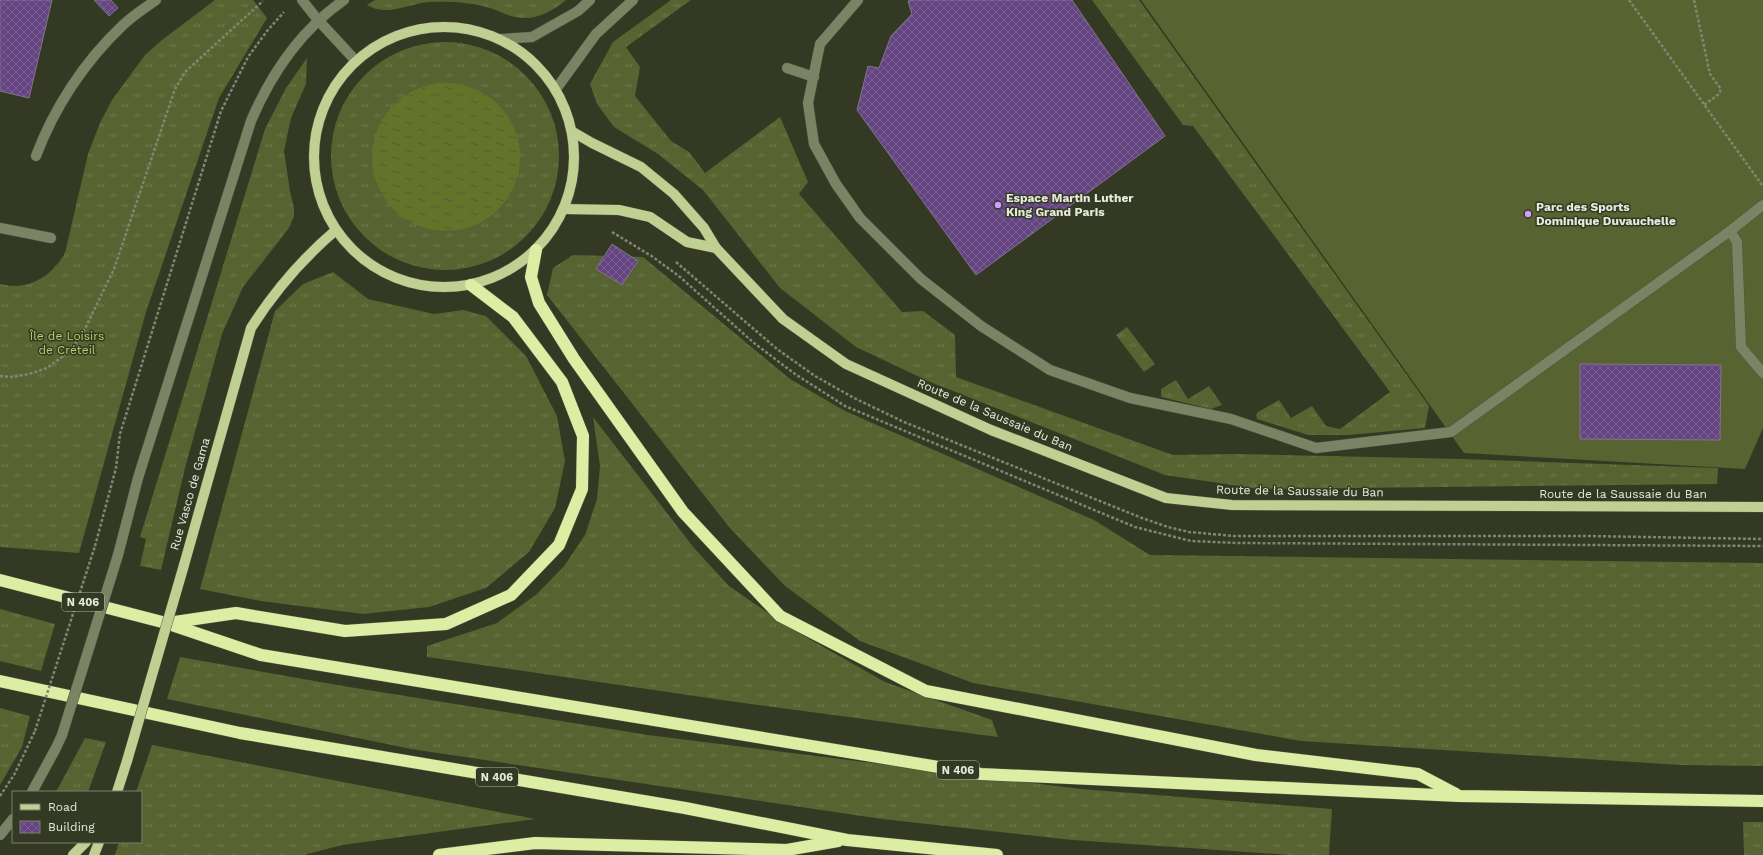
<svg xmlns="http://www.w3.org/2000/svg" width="1763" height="855" viewBox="0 0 1763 855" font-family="'Work Sans',sans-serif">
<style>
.grass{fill:url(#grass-tufts)}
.pitch{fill:#576330}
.water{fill:url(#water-ripples)}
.building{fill:url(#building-cross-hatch);stroke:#80748d}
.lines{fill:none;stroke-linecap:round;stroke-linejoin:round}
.minor-casing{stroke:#505540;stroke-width:11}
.major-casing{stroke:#505540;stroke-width:11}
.highway-casing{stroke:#505540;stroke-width:13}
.path{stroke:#818673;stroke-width:2.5;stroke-dasharray:3 2;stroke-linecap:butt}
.minor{stroke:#7b8365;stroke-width:10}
.major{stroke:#c0d092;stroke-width:10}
.highway{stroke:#dbeea3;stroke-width:12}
.minor-bridge-casing{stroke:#505540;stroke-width:11;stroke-linecap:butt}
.major-bridge-casing{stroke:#505540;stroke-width:11;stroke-linecap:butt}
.path-bridge{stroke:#818673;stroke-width:2.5;stroke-dasharray:3 2;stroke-linecap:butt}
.minor-bridge{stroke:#7b8365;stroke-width:10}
.major-bridge{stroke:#c0d092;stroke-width:10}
.poi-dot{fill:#d09dff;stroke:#333922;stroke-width:1.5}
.labels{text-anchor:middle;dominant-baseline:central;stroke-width:3;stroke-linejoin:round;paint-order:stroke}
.shield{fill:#333922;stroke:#b0b5a4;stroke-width:1}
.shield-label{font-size:11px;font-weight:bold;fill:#e6eadc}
.poi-label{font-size:12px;font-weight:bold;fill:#e6eadc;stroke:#333922;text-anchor:start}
.park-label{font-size:12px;fill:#bad06c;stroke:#333922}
.street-label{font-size:12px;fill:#e6eadc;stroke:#333922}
</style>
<defs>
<pattern id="grass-tufts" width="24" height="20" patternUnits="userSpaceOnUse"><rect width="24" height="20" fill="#576330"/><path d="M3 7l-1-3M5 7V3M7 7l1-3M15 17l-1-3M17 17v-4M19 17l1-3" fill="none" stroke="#6f7a4d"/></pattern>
<pattern id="water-ripples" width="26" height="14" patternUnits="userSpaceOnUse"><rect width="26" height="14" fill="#64732a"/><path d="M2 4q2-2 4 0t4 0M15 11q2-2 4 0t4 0" fill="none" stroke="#545c36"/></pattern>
<pattern id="building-cross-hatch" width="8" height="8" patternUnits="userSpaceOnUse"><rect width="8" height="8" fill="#644581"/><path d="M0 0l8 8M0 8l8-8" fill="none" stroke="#7a6092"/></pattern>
</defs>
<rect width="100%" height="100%" fill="#333922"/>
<g class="grass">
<path d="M215 0H253L267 18 219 98 146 312 79 553 0 547V284C29 291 51 277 65 253L88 154 100 123 112 100 145 55 162 40Z"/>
<path d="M375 0H566C553 11 538 19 522 18 511 18 500 11 490 8 471 2 448 1 429 2 407 4 387 17 367 5Z"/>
<path d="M671 0H691L626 47 640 67 635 96 671 141 689 152 705 173 780 117 808 182 799 194 902 312 923 311 955 335 956 377 1173 455 1235 454 1463 459 1718 468 1717 484 1259 489 1165 475 928 381 856 347 780 288 703 190 658 154 614 127 597 104 590 84 613 42Z"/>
<path d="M1092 0H1139L1429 406 1425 428 1348 435H1308L1257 419 1256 415 1258 412 1279 400 1291 418 1312 406 1326 426 1340 429 1390 392 1193 126 1183 125Z"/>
<circle cx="445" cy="156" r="114"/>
<path d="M307 58 306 84 291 118 284 151 290 191 294 208V216L289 228 243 287 222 334 185 468 161 570 140 566 146 539 140 537 265 129 286 88Z"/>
<path d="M573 255 643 257 790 379 845 411 1094 520 1150 555 1763 563V766L1681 765 1301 741 973 683 860 641 785 586 729 527 547 295 553 268Z"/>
<path d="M333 272 368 299 434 314 463 310 486 316 526 356 557 416 565 461 555 508 529 552 486 588 429 607 363 614 261 601 200 589 275 311 303 284Z"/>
<path d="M1127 327 1155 364 1144 372 1116 335Z"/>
<path d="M1176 380 1188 399 1209 386 1222 405 1211 409 1161 397V389Z"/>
<path d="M593 417 694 548 729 586 790 628 885 682 992 720 998 737 736 702 427 657V646L497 623 537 594 564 566 585 535 597 499 600 466Z"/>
<path d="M0 609 55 624 41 671 0 661Z"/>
<path d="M180 657 343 686 648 735 1081 789 1332 809 1329 855H1291L1073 840 882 819 411 749 167 699Z"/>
<path d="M0 708 30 716 22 747 0 785Z"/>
<path d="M85 738 106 742 88 792H56Z"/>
<path d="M152 745 535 819 342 845 304 855H115L119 842H141V792H136Z"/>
<path d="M1743 822H1763V855H1744Z"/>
</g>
<path class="pitch" d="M1141 0H1763V428L1745 469 1464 453Z"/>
<circle class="water" cx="446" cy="157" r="74"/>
<g class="building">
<path d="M0 0H52L29 98 0 91Z"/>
<path d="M94 0H111L118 8 109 16Z"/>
<path d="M912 0H1072L1165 136 976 275 857 110 868 66 879 68 891 36 912 14 908 1Z"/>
<path d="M612 244 638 261 622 285 596 269Z"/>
<path d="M1580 364 1721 365 1720 440 1580 439Z"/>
</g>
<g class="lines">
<g class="minor-casing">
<g id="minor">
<path d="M302 0 318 20 356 61"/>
<path d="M858 0 820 44 808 103 814 144 836 184 860 218 921 279 981 326 1050 370 1130 398 1231 419 1316 448 1451 432 1730 231"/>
<path d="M501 39 532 37 578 11 590 0"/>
<path d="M787 68 814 77"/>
<path d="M556 89 596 34 633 0"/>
<path d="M36 156C54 108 84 62 122 26 132 16 145 8 156 0"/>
<path d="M1763 205 1730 231 1737 242 1741 347 1763 373"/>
<path d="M0 228 51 238"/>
<path d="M118 555 138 478 251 121C271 74 301 30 344 0"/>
<path d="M32 792 56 748 62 735"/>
<path d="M0 835 13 819"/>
</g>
</g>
<g class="major-casing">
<g id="major">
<circle cx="444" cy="157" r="130"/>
<path d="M573 132 592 143 641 167 674 194 704 228 716 248 783 319 846 364 991 430 1166 498 1232 505 1763 507"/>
<path d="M564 209 619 210 650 217 687 242 716 248"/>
<path d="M184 565 251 328C274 292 303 258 336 230"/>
<path d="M117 792 127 761"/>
<path d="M73 855 86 842"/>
<path d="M94 855 99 842"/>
</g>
</g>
<g class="highway-casing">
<g id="highway">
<path d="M536 250 531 277 539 303 574 359 683 512 780 616 926 691 1256 755 1418 774 1456 794"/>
<path d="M0 580 166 623 261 655 981 774 1459 796 1763 801"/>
<path d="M168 623 236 613 345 631 446 624 511 595 559 545 582 489 583 436 562 382 513 317 471 285"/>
<path d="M0 681 240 733 685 808 847 840 997 855"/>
<path d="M439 855 535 843 787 850 838 841"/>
</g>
</g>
<g class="path">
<path d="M1629 0 1762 185"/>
<path d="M1694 0 1710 74 1721 89 1719 94 1704 105"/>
<path d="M612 232 653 257 680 277 754 343 795 374 845 406 1135 527 1191 541 1238 543 1763 546"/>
<path d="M676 262 777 349 815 376 854 398 904 422 1142 518 1168 527 1189 532 1234 536H1587L1763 539"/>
<path d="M0 376 12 377 29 374 47 368 65 355 81 337 114 269 175 89 185 72 263 1"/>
<path d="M95 546 116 468 120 434 221 111 248 57 267 31 284 12"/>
<path d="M0 796 14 775 35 731"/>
</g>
<use href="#minor" class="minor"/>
<use href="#major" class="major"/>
<use href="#highway" class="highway"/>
<g class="minor-bridge-casing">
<path id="minor-bridge" d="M62 735 118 555"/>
</g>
<g class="major-bridge-casing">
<path id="major-bridge" d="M127 761 184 565"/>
</g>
<path class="path-bridge" d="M35 731 95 546"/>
<use href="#minor-bridge" class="minor-bridge"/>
<use href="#major-bridge" class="major-bridge"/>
</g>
<g class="poi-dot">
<circle cx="998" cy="205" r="4"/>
<circle cx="1528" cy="214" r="4"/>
</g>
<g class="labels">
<g class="shield">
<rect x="62" y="593" width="42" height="18" rx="3"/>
<rect x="937" y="761" width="42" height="18" rx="3"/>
<rect x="476" y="768" width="42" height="18" rx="3"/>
</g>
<g class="shield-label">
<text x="83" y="602">N 406</text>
<text x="958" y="770">N 406</text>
<text x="497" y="777">N 406</text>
</g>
<g class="poi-label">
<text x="1006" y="198">Espace Martin Luther<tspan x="1006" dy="14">King Grand Paris</tspan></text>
<text x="1536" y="207">Parc des Sports<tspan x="1536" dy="14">Dominique Duvauchelle</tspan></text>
</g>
<g class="park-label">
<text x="67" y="336">Île de Loisirs<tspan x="67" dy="14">de Créteil</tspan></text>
</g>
<g class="street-label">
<text transform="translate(995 415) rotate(23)">Route de la Saussaie du Ban</text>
<text transform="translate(1300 491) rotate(1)">Route de la Saussaie du Ban</text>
<text transform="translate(190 494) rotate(-74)">Rue Vasco de Gama</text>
<text x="1623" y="494">Route de la Saussaie du Ban</text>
</g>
</g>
<rect x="12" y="791" width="130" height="52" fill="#333922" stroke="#7b806c"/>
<rect x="20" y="804" width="20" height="6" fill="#c0d092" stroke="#7b806c"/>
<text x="48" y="811" font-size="12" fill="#e6eadc">Road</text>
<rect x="20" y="821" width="20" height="12" fill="url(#building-cross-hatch)" stroke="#7b806c"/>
<text x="48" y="831" font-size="12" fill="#e6eadc">Building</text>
</svg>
